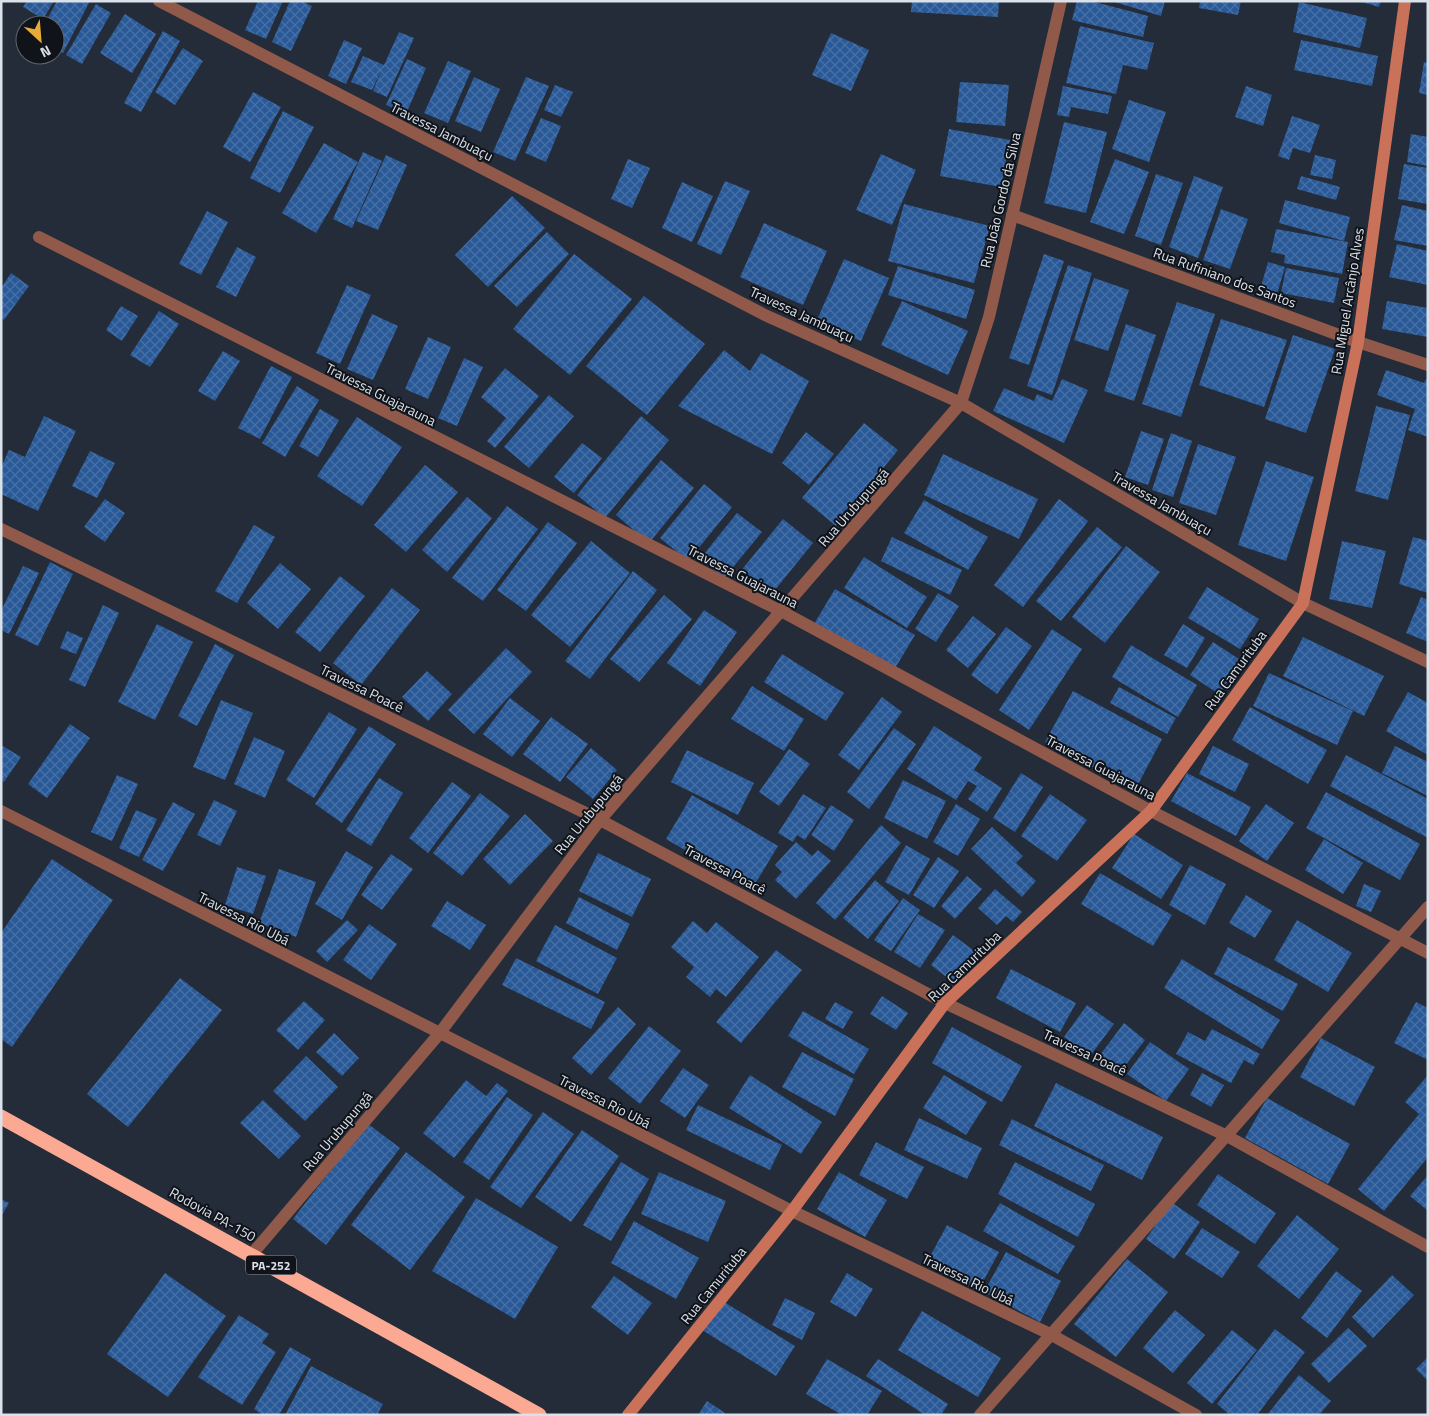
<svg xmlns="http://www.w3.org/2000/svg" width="1429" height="1416" viewBox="0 0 1429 1416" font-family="'Titillium Web',sans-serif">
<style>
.building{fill:url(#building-cross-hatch)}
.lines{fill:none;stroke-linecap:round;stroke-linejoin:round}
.street{stroke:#91594a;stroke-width:12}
.secondary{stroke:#c97159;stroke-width:12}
.highway{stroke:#fba992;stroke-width:15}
.labels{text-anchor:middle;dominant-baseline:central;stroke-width:4;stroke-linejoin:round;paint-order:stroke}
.shield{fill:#10141a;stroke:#9ea4ab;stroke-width:1}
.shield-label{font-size:12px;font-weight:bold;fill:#dbe1e9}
.street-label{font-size:14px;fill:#dbe1e9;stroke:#10141a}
</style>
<defs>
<pattern id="building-cross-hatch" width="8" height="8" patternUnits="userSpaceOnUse" patternTransform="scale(1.25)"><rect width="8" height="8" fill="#295997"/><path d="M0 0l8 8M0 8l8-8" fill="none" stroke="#4771a6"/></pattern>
</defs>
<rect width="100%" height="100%" fill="#232c38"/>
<g class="building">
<path d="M27 1H54L43 19 23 7Z"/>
<path d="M57 1H90L63 53 55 48V25H44Z"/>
<path d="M258 1H283L266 39 245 30Z"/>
<path d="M290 1H301L312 6 291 51 272 42Z"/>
<path d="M912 1H999L998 17 911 12Z"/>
<path d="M1077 1H1091L1148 16 1143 37 1072 20Z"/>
<path d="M1111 1H1165L1161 16Z"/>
<path d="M1200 1H1241L1238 15 1199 8Z"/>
<path d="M1358 1H1381L1379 7Z"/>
<path d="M1299 2 1367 18 1360 48 1293 32Z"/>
<path d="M96 4 111 13 82 64 66 55Z"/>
<path d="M125 14 156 34 132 73 100 53Z"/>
<path d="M1080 26 1154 43 1147 70 1123 65 1116 94 1066 83Z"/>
<path d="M163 31 180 41 141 112 124 103Z"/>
<path d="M399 32 414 38 387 97 373 91 381 71 372 90 351 82 363 56 384 65Z"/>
<path d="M831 33 869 50 851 91 812 75Z"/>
<path d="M344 40 362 48 346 84 328 76Z"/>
<path d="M1301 40 1378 56 1372 86 1294 70Z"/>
<path d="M183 48 203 61 175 105 155 92Z"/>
<path d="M407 59 426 68 406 114 386 105Z"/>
<path d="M448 61 471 71 448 123 424 113Z"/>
<path d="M1424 62 1428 63V95L1419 93Z"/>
<path d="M474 77 500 89 481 132 455 121Z"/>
<path d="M526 77 549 86 515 161 493 152Z"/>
<path d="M960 82 1009 85 1005 126 956 122Z"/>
<path d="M555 85 573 92 561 117 544 110Z"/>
<path d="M1063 86 1112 96 1108 114 1071 107 1069 117 1057 115Z"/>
<path d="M1246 86 1272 95 1263 126 1235 117Z"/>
<path d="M253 92 281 107 250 162 223 147Z"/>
<path d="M1129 100 1166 112 1149 162 1112 149Z"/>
<path d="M283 111 314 127 280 193 250 178Z"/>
<path d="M1292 116 1320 125 1310 153 1293 148 1289 160 1278 156Z"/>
<path d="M541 118 561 126 546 162 525 153Z"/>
<path d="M1064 122 1107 132 1086 213 1044 203Z"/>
<path d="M949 129 1010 140 1001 187 940 176Z"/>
<path d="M1411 134 1428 137V166L1407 162Z"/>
<path d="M324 143 358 162 316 233 282 213Z"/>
<path d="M363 152 382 161 352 228 333 219Z"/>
<path d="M881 154 916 170 892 225 856 210Z"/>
<path d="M386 155 407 165 378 230 356 221Z"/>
<path d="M1315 155 1336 160 1332 179 1310 175Z"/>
<path d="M628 159 650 168 632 208 611 199Z"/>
<path d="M1115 159 1149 172 1124 234 1090 222Z"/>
<path d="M1404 164 1428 168V204L1398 199Z"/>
<path d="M1156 174 1183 183 1161 245 1135 236Z"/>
<path d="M1194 176 1223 187 1198 258 1169 247Z"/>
<path d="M1301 176 1340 187 1336 200 1297 189Z"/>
<path d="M725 181 750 191 721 255 697 244Z"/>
<path d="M682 182 713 196 692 242 662 228Z"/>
<path d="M512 196 545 228 488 287 455 255Z"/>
<path d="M1285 200 1350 217 1344 241 1279 223Z"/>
<path d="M904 204 990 226 974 283 888 261Z"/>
<path d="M1402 205 1428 211V246L1394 240Z"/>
<path d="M1221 209 1248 219 1230 269 1203 260Z"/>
<path d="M207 211 228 222 201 275 179 264Z"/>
<path d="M764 223 827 251 803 305 740 277Z"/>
<path d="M1276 229 1348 242 1342 274 1284 263 1285 255 1271 252Z"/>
<path d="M547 232 569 254 517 307 494 286Z"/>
<path d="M1397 244 1428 251V285L1389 277Z"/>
<path d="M237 247 256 257 236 297 216 287Z"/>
<path d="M574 254 632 299 570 375 513 329Z"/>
<path d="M1044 254 1064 261 1029 365 1009 358Z"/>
<path d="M844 259 889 278 861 341 816 322Z"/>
<path d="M1268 262 1285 267 1277 294 1260 290Z"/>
<path d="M1068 265 1092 273 1052 395 1027 386Z"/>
<path d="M898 266 975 290 966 319 888 295Z"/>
<path d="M1286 268 1339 278 1334 303 1281 293Z"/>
<path d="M11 273 29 286 4 320 1 318V288Z"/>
<path d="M1094 278 1129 290 1108 351 1074 340Z"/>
<path d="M347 285 371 295 340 364 316 353Z"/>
<path d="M644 296 705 344 647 415 586 366Z"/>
<path d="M902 301 968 331 948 375 881 345Z"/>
<path d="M1387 301 1428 308V337L1382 329Z"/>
<path d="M1177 302 1215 314 1181 417 1142 404Z"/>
<path d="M121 306 138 316 122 341 106 330Z"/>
<path d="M159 311 179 324 150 367 130 355Z"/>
<path d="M372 314 398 326 373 380 347 369Z"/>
<path d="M1221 319 1287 340 1264 407 1199 385Z"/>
<path d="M1126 324 1156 335 1134 401 1104 391Z"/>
<path d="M1293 335 1335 349 1306 433 1265 419Z"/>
<path d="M428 337 451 347 428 399 405 389Z"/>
<path d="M724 350 750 371 761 353 809 381 772 454 678 406Z"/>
<path d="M223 351 240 361 215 401 198 391Z"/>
<path d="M464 358 483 367 457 426 438 418Z"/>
<path d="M271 366 292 377 260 439 238 428Z"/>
<path d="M505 368 539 396 495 448 487 441 506 418 481 397Z"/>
<path d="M1386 370 1424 383 1426 379 1428 380V437L1408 430 1415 409 1377 395Z"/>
<path d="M1062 379 1088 390 1064 443 993 411 1004 388 1034 401 1037 394 1052 401Z"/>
<path d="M297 386 319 400 285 457 262 443Z"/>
<path d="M549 395 574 416 529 468 504 447Z"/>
<path d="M1376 406 1410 415 1388 500 1355 491Z"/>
<path d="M320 409 339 420 318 457 299 446Z"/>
<path d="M44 416 76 431 38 511 1 494V467L9 450 25 457Z"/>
<path d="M641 416 669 440 605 518 577 495Z"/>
<path d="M357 417 402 447 362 506 317 476Z"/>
<path d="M864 423 898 450 836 526 802 498Z"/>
<path d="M1141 431 1164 439 1148 485 1125 477Z"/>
<path d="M806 432 834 454 809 485 782 463Z"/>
<path d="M1171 433 1192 441 1173 497 1152 490Z"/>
<path d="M582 443 602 458 574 493 554 477Z"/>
<path d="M1198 444 1236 457 1216 515 1179 503Z"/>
<path d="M90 451 115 463 97 498 72 486Z"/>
<path d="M943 454 1038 499 1019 539 924 495Z"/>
<path d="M661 460 694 488 649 543 616 515Z"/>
<path d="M1266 461 1314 477 1286 561 1238 545Z"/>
<path d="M425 465 458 492 406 552 374 525Z"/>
<path d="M704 484 732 507 688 561 660 538Z"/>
<path d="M467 497 492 518 447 572 422 550Z"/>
<path d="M105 499 125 513 105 542 84 527Z"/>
<path d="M1059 499 1088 521 1023 607 994 585Z"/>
<path d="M924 500 988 537 968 570 904 533Z"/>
<path d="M507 506 538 529 483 601 452 578Z"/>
<path d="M737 513 762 532 724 578 700 559Z"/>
<path d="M783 519 813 543 770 596 740 572Z"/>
<path d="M548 522 577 543 526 611 497 590Z"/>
<path d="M254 525 275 537 237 603 215 591Z"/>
<path d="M1097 527 1122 547 1061 621 1036 601Z"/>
<path d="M892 537 962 570 950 595 881 561Z"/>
<path d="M1413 537 1428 541V593L1399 584Z"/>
<path d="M591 541 630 573 570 647 531 615Z"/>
<path d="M1342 541 1386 551 1372 608 1329 599Z"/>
<path d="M1126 546 1160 572 1105 643 1072 617Z"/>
<path d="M864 557 927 597 907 628 844 588Z"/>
<path d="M50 562 73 574 38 646 15 635Z"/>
<path d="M280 563 311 589 278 629 247 603Z"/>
<path d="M23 566 39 573 9 634 1 630V611Z"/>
<path d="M633 571 657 590 590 679 565 661Z"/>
<path d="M340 576 365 596 320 652 295 632Z"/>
<path d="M1207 587 1259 619 1240 649 1188 618Z"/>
<path d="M392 588 420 610 361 685 333 663Z"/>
<path d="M835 589 915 635 894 670 814 624Z"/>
<path d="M938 593 959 606 936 642 915 629Z"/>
<path d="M664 595 692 619 639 682 610 659Z"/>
<path d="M1421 597 1428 600V642L1406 633Z"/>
<path d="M103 605 119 613 85 687 69 680Z"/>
<path d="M704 610 737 632 700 686 667 663Z"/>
<path d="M973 616 996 634 968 668 946 650Z"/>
<path d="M157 624 193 642 155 720 118 702Z"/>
<path d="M1183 624 1205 638 1187 668 1164 655Z"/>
<path d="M1006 627 1032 646 997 694 971 675Z"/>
<path d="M1052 629 1082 649 1029 730 999 710Z"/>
<path d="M67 631 83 638 76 654 60 648Z"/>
<path d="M1303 637 1384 676 1364 716 1283 676Z"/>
<path d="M1213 642 1242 661 1219 694 1190 675Z"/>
<path d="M215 644 234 655 197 726 178 716Z"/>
<path d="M1131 645 1197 685 1178 717 1112 677Z"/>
<path d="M506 648 532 672 474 734 448 710Z"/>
<path d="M782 654 844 693 826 721 764 682Z"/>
<path d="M427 671 452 694 428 721 402 697Z"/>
<path d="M1269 673 1353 711 1337 745 1253 706Z"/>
<path d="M752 686 804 719 784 751 731 719Z"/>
<path d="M1119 687 1176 718 1167 734 1110 703Z"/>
<path d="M1073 691 1162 739 1135 790 1045 742Z"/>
<path d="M1408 692 1428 703V755L1386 731Z"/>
<path d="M882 697 902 712 859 770 838 755Z"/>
<path d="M510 698 540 721 512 757 483 734Z"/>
<path d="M221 700 253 713 225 780 193 767Z"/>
<path d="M1250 707 1327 750 1308 784 1232 740Z"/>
<path d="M329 712 357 729 314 798 286 780Z"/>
<path d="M551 717 588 744 560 782 523 754Z"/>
<path d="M70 724 90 738 47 798 28 784Z"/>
<path d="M369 726 396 744 342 823 315 804Z"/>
<path d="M934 726 982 757 974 770 1002 788 987 812 968 799 977 786 968 781 956 800 907 769Z"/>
<path d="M894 728 916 744 869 809 847 792Z"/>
<path d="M254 737 285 751 265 798 234 784Z"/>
<path d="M1 745 21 757 4 782 1 780Z"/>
<path d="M1213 746 1249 764 1235 792 1199 774Z"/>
<path d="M1395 746 1428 762V796L1382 773Z"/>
<path d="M591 748 617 770 593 799 566 777Z"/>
<path d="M789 749 810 764 779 806 759 792Z"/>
<path d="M687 750 754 783 738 815 671 782Z"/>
<path d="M1346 755 1428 799V838L1330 786Z"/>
<path d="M1021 773 1043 787 1015 832 993 818Z"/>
<path d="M1187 773 1251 807 1236 836 1171 801Z"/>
<path d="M117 775 138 784 112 841 91 832Z"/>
<path d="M379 778 403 793 371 846 346 830Z"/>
<path d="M903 780 946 801 927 839 884 818Z"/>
<path d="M452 782 471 796 428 853 409 838Z"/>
<path d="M1326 792 1420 844 1400 880 1306 828Z"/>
<path d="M480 793 510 816 462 876 433 853Z"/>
<path d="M803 794 826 808 805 840 797 835 793 842 778 833Z"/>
<path d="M1050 794 1087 820 1057 861 1021 836Z"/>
<path d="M692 795 778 846 752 889 666 839Z"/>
<path d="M214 800 237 811 220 846 197 835Z"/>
<path d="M173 802 195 814 163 871 142 860Z"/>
<path d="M956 804 980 819 958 856 933 842Z"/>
<path d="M1266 804 1294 823 1267 861 1239 841Z"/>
<path d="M831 805 854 820 834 851 811 835Z"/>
<path d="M136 810 157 819 139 857 119 848Z"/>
<path d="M525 814 553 841 510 885 483 859Z"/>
<path d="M881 825 901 843 835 920 816 903Z"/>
<path d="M992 827 1023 856 1016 863 1036 881 1022 897 971 849Z"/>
<path d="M1134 834 1183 865 1161 899 1112 868Z"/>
<path d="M1324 839 1363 863 1343 894 1305 870Z"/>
<path d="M796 842 812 856 818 850 831 861 796 899 775 880 782 872 775 865Z"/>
<path d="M906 845 930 859 909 895 885 882Z"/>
<path d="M346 851 373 867 342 920 315 904Z"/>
<path d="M598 853 651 879 632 917 579 891Z"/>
<path d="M391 854 413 869 382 910 361 895Z"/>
<path d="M938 857 959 871 934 908 913 895Z"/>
<path d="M52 859 113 900 12 1047 1 1039V933Z"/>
<path d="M1190 865 1226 884 1205 925 1169 905Z"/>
<path d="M237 867 266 876 253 914 225 905Z"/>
<path d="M279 869 316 882 296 937 259 923Z"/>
<path d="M1100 873 1172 915 1153 946 1081 904Z"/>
<path d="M967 876 982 889 955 919 941 906Z"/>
<path d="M875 880 899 901 868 939 843 918Z"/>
<path d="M1364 884 1381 891 1371 912 1356 906Z"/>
<path d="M995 889 1022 912 1013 922 1006 916 997 925 978 908Z"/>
<path d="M1246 895 1272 911 1255 938 1229 923Z"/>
<path d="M579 897 630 924 617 950 566 923Z"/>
<path d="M903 898 920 910 891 951 874 940Z"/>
<path d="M447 901 486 925 470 950 431 926Z"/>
<path d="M918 914 945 930 920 968 894 952Z"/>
<path d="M347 920 358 930 327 962 316 951Z"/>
<path d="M1297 920 1352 953 1328 992 1274 960Z"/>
<path d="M693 921 707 933 716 922 759 957 726 997 716 989 710 997 686 977 694 967 671 947Z"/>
<path d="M369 924 397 944 371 980 343 960Z"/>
<path d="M555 925 617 958 598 994 536 961Z"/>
<path d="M953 935 977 953 954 983 931 965Z"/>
<path d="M1228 947 1298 984 1283 1011 1214 974Z"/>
<path d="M776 950 802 970 741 1043 716 1022Z"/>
<path d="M516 958 605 1002 591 1029 502 985Z"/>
<path d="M1182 959 1280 1020 1262 1049 1164 988Z"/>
<path d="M1011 969 1076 1003 1060 1032 996 998Z"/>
<path d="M180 978 222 1010 128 1127 87 1094Z"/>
<path d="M882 996 908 1013 896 1030 870 1014Z"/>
<path d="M304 1001 325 1020 298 1050 276 1030Z"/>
<path d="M835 1002 853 1012 843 1029 825 1019Z"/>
<path d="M1416 1002 1428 1008V1060L1394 1043Z"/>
<path d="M1087 1005 1114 1024 1090 1056 1064 1037Z"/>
<path d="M618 1007 636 1024 591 1075 572 1058Z"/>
<path d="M803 1011 869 1049 854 1074 788 1036Z"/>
<path d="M1124 1023 1145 1040 1118 1075 1097 1059Z"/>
<path d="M649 1026 681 1051 640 1104 608 1078Z"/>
<path d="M952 1027 1022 1066 1002 1102 932 1063Z"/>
<path d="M1212 1029 1260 1054 1253 1065 1244 1060 1231 1083 1176 1054 1188 1032 1205 1041Z"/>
<path d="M334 1033 359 1058 342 1076 316 1052Z"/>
<path d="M1321 1038 1375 1067 1354 1106 1300 1077Z"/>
<path d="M1150 1042 1189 1069 1166 1101 1127 1074Z"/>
<path d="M802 1052 854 1079 835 1116 782 1087Z"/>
<path d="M306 1056 338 1087 305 1121 273 1091Z"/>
<path d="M683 1068 709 1085 685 1118 660 1101Z"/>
<path d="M1202 1073 1224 1085 1211 1107 1190 1095Z"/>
<path d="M750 1075 822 1122 801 1154 729 1108Z"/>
<path d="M944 1075 987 1102 966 1135 923 1108Z"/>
<path d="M1428 1075V1157L1384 1211 1358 1189 1419 1114 1405 1102Z"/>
<path d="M466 1080 486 1096 497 1083 508 1091 454 1158 423 1133Z"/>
<path d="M1056 1083 1163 1137 1142 1180 1034 1126Z"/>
<path d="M507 1097 533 1115 489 1180 463 1162Z"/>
<path d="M1267 1098 1350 1144 1328 1184 1245 1138Z"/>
<path d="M263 1100 301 1136 279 1159 240 1123Z"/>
<path d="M698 1105 782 1145 770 1170 686 1130Z"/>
<path d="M543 1112 574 1134 521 1208 490 1187Z"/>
<path d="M919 1118 982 1148 967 1179 904 1150Z"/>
<path d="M1012 1119 1104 1165 1091 1191 999 1145Z"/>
<path d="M367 1123 400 1148 326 1245 293 1219Z"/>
<path d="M582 1130 619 1156 571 1222 535 1197Z"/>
<path d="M876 1142 924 1167 907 1199 859 1175Z"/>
<path d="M406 1152 465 1197 410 1270 351 1225Z"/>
<path d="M621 1162 649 1179 611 1241 583 1225Z"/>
<path d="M1015 1162 1095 1204 1078 1237 998 1194Z"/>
<path d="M659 1172 726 1201 708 1242 641 1214Z"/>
<path d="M839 1172 887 1200 865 1237 817 1209Z"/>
<path d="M1218 1174 1276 1213 1255 1244 1197 1205Z"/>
<path d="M1428 1175V1211L1410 1196Z"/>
<path d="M476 1198 558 1247 515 1319 432 1271Z"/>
<path d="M1 1199 9 1203 1 1217Z"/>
<path d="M1171 1202 1200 1222 1174 1259 1146 1239Z"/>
<path d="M1000 1203 1075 1246 1058 1274 983 1231Z"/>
<path d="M1297 1215 1339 1249 1299 1299 1257 1266Z"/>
<path d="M634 1221 699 1258 676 1299 611 1263Z"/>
<path d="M947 1225 999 1252 978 1291 926 1264Z"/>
<path d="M1202 1228 1240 1252 1222 1278 1185 1254Z"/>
<path d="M1006 1252 1061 1281 1040 1322 984 1292Z"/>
<path d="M1127 1259 1168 1292 1116 1357 1074 1324Z"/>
<path d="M1336 1271 1362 1291 1327 1338 1301 1318Z"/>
<path d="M165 1273 226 1316 168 1397 107 1354Z"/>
<path d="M847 1273 873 1289 856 1317 830 1302Z"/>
<path d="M1392 1275 1414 1295 1373 1338 1352 1317Z"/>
<path d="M614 1276 652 1303 628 1335 591 1307Z"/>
<path d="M785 1298 815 1313 802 1340 772 1325Z"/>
<path d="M721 1300 795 1346 776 1376 702 1330Z"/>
<path d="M1175 1310 1205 1335 1173 1373 1143 1348Z"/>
<path d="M922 1311 1001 1358 978 1397 898 1350Z"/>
<path d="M239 1315 269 1334 262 1343 276 1352 242 1405 198 1377Z"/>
<path d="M1348 1328 1367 1346 1329 1383 1311 1364Z"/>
<path d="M1275 1329 1305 1352 1257 1415H1230L1217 1404Z"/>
<path d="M1232 1330 1257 1350 1212 1404 1187 1383Z"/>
<path d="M290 1347 311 1359 279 1415H263L254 1409Z"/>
<path d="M1428 1357V1381L1416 1369Z"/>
<path d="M827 1359 882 1391 867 1415H842L806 1394Z"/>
<path d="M878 1359 948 1404 941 1415H925L866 1376Z"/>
<path d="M311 1366 383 1404 377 1415H285Z"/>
<path d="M1299 1375 1331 1401 1319 1415H1267Z"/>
<path d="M707 1401 725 1413 724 1415H698Z"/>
</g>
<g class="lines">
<g class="street">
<path d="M159 1 767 316 961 403 1303 603 1428 662"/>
<path d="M1012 215 1358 342 1428 365"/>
<path d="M39 237 781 611 1151 811 1428 953"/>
<path d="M1 529 600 820 945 1003 1227 1136 1428 1247"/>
<path d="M1 811 792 1211 1050 1334 1196 1415"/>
<path d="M252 1254 439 1034 600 820 961 403 989 317 1061 1"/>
<path d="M980 1415 1428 907"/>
</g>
<path class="secondary" d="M628 1415 792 1211 945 1003 1151 811 1303 603 1358 342 1405 1"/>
<path class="highway" d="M1 1117 539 1415"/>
</g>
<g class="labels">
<rect class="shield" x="246" y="1255.5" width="50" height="19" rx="4"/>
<g class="shield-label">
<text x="271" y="1265">PA-252</text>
</g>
<g class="street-label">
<text transform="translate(442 131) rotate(27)">Travessa Jambuaçu</text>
<text transform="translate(1000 200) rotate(-77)">Rua João Gordo da Silva</text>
<text transform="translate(1225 277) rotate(20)">Rua Rufiniano dos Santos</text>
<text transform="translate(1347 301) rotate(-81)">Rua Miguel Arcânjo Alves</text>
<text transform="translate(802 314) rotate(25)">Travessa Jambuaçu</text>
<text transform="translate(381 394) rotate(27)">Travessa Guajarauna</text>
<text transform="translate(1162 503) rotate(30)">Travessa Jambuaçu</text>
<text transform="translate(853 507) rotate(-49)">Rua Urubupungá</text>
<text transform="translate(743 576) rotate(27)">Travessa Guajarauna</text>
<text transform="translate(1235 670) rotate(-54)">Rua Camurituba</text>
<text transform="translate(362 688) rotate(26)">Travessa Poacê</text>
<text transform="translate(1101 767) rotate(28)">Travessa Guajarauna</text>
<text transform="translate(588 814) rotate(-51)">Rua Urubupungá</text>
<text transform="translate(725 869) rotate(28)">Travessa Poacê</text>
<text transform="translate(244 918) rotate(27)">Travessa Rio Ubá</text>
<text transform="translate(964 966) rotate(-44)">Rua Camurituba</text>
<text transform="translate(1085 1052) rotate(25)">Travessa Poacê</text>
<text transform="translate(605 1101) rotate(27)">Travessa Rio Ubá</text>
<text transform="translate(337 1131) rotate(-50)">Rua Urubupungá</text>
<text transform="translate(213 1214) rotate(29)">Rodovia PA-150</text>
<text transform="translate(968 1279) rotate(26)">Travessa Rio Ubá</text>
<text transform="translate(713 1285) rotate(-51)">Rua Camurituba</text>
</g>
</g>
<rect width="1429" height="1416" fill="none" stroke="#dbe1e9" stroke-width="5"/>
<g transform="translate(40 40) rotate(154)"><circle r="24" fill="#10141a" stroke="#61666d"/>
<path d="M0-4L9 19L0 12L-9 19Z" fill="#e8ab37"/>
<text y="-8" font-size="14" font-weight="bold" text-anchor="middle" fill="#dbe1e9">N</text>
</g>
</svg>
